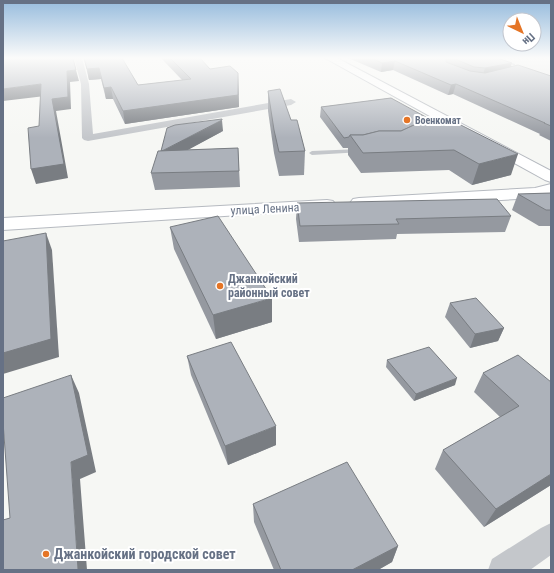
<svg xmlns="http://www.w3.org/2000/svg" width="554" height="573" viewBox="0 0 554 573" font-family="'Roboto Condensed',sans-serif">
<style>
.built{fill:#e7e8e7}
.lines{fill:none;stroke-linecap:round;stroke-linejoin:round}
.secondary-casing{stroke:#b6bac0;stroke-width:2}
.service{fill:#c4c7cb;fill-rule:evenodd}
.minor{fill:#c4c7cb;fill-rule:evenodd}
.secondary{fill:#fff;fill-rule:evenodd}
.rail{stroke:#a7aab1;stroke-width:1.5;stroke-dasharray:3 1.5;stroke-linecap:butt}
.wall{fill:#9599a0}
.shaded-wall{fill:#797d82}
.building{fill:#adb2ba;stroke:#797d82}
.poi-dot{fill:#e57526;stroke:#fff;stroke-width:1.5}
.labels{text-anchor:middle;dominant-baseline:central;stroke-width:4;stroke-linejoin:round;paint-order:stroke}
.far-poi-label{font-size:10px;font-weight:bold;fill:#667185;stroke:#fff;text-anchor:start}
.street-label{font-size:12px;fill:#667185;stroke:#fff}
.poi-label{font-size:12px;font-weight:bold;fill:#667185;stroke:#fff;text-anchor:start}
.near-poi-label{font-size:14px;font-weight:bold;fill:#667185;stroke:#fff;text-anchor:start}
</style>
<rect width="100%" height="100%" fill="#f6f7f4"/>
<path class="built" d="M477 58H551V84Z"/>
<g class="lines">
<g class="secondary-casing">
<g id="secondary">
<path d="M325 58H337L551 171V182L545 180Z"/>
<path d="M551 184V194L535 198 359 208 353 207 350 203 353 199 359 198 535 188Z"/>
<path d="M327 200 333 201 336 205 333 209 3 230V218Z"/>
</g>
</g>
<path class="service" d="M360 149 363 151 362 152 312 155 309 153 312 151Z"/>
<g class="minor">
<path d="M74 58H82L89 84 93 134 291 99 296 102 291 105 88 141 84 140 82 138 81 84Z"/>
<path d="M551 523V555L530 570H488L492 559 541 528Z"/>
</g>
<use href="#secondary" class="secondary"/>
<path class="rail" d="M495 58 551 77"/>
</g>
<g class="wall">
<path d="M84 58 138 85 182 80 161 58H200L210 69 238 73 239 107 125 124 113 99H106L101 79 89 80Z"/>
<path d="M348 58H497L510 67 551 76V141L539 135 540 134 453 94 448 95 393 70 381 72Z"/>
<path d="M268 91 291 120 305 151 304 175 279 176 274 153 268 111Z"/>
<path d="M391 98 511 175 472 185 449 170 361 173 348 155V148H343L320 117 321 107Z"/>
<path d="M223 131 187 150 238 148 240 187 155 190 151 173 161 151Z"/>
<path d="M551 193V226H539L512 210 518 194Z"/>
<path d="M297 203 511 216 505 232 397 234 396 239 299 242 296 219Z"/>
<path d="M170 227 272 322 216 339 174 249Z"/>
<path d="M450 303 504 328 498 341 470 348 445 317Z"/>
<path d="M518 355 551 485 484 527 435 469 443 450 500 417 474 392 483 373Z"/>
<path d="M187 356 276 445 228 465 191 375Z"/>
<path d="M387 360 455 385 414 401 386 367Z"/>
<path d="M253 504 398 546 392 562 378 570H274L254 522Z"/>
</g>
<g class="shaded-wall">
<path d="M395 61 393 70 381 72 382 63Z"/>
<path d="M512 63 509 73 482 78 485 68Z"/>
<path d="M99 68 101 79 89 80 87 69Z"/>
<path d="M76 70 79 81 70 82 71 109 56 111 68 178 36 184 31 169 52 99 67 71Z"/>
<path d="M238 73 239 107 125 124 123 111Z"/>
<path d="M41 84 45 96 3 101V89Z"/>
<path d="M456 84 453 94 448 95 451 85Z"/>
<path d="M111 87 113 99H106L104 88Z"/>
<path d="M222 120 223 131 162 164 160 152Z"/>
<path d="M518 154 511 175 472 185 479 164Z"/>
<path d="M46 233 52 250 59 357 3 374V353Z"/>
<path d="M272 298V322L216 339 213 315Z"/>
<path d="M504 328 498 341 470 348 475 334Z"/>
<path d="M71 375 79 393 96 472 80 479 87 570H78L71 462Z"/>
<path d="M457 378 455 385 414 401 416 394Z"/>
<path d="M276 426V445L228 465 225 446Z"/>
<path d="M551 474V485L484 527 496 509Z"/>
<path d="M398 546 392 562 378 570H352Z"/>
</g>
<g class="building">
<path d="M3 58H73L76 70 67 71 68 97 52 99 64 164 31 169 28 128 39 126 41 84 3 89Z"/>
<path d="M84 58H122L138 85 191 79 170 58H200L210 69 230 66 238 73V95L123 111 111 87 104 88 99 68 87 69Z"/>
<path d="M371 58H446V62L470 71 485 73 518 65 551 76V126L544 123H545L456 84 451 85 395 61 382 63Z"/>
<path d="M453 58H497L512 63 485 68 474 67Z"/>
<path d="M280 89 291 120H297L305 151 279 152 274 130 268 91Z"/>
<path d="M391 98 435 122 414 125 401 131H379L363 135H350L349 137 344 138 321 107Z"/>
<path d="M222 119V120L164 150 161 151 167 128 175 125Z"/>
<path d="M449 119 518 154 479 164 454 150 363 153 350 135H363L379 131H401L414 125Z"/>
<path d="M238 148 239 171 151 173 158 151Z"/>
<path d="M551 193V210H546L518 194Z"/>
<path d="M497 199 511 216 396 219 399 224 300 226 297 203Z"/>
<path d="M218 216 272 298 213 315 170 227Z"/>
<path d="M46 233 51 339 3 353V241Z"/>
<path d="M476 298 504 328 475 334 450 303Z"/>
<path d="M231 342 276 426 225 446 187 356Z"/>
<path d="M429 347 457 378 416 394 387 360Z"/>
<path d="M518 355 551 382V474L496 509 443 450 519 406 483 373Z"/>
<path d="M71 375 88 455 71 462 78 570H3V520L10 518 3 422V398Z"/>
<path d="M347 462 398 546 352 570H281L253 504Z"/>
</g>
<linearGradient id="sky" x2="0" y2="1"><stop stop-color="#97bcdd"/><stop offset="0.42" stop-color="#fbfbfa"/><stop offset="1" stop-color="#fbfbfa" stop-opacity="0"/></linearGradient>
<rect width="554" height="138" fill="url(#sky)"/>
<g class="poi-dot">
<circle cx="407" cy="120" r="4"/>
<circle cx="220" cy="286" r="4"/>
<circle cx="46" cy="554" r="4"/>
</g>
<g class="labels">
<g class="far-poi-label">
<text x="415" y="120">Военкомат</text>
</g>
<g class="street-label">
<text transform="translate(265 209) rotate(-3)">улица Ленина</text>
</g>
<g class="poi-label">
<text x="228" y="279">Джанкойский<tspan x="228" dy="14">районный совет</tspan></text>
</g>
<g class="near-poi-label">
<text x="54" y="554">Джанкойский городской совет</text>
</g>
</g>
<rect width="554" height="573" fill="none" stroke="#667185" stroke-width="8"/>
<g transform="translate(522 32) rotate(137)"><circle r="19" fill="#ffffff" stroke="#c2c6ce"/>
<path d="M0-3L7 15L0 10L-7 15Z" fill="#e57526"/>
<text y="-6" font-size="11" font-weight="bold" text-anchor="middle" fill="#667185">Пн</text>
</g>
</svg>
